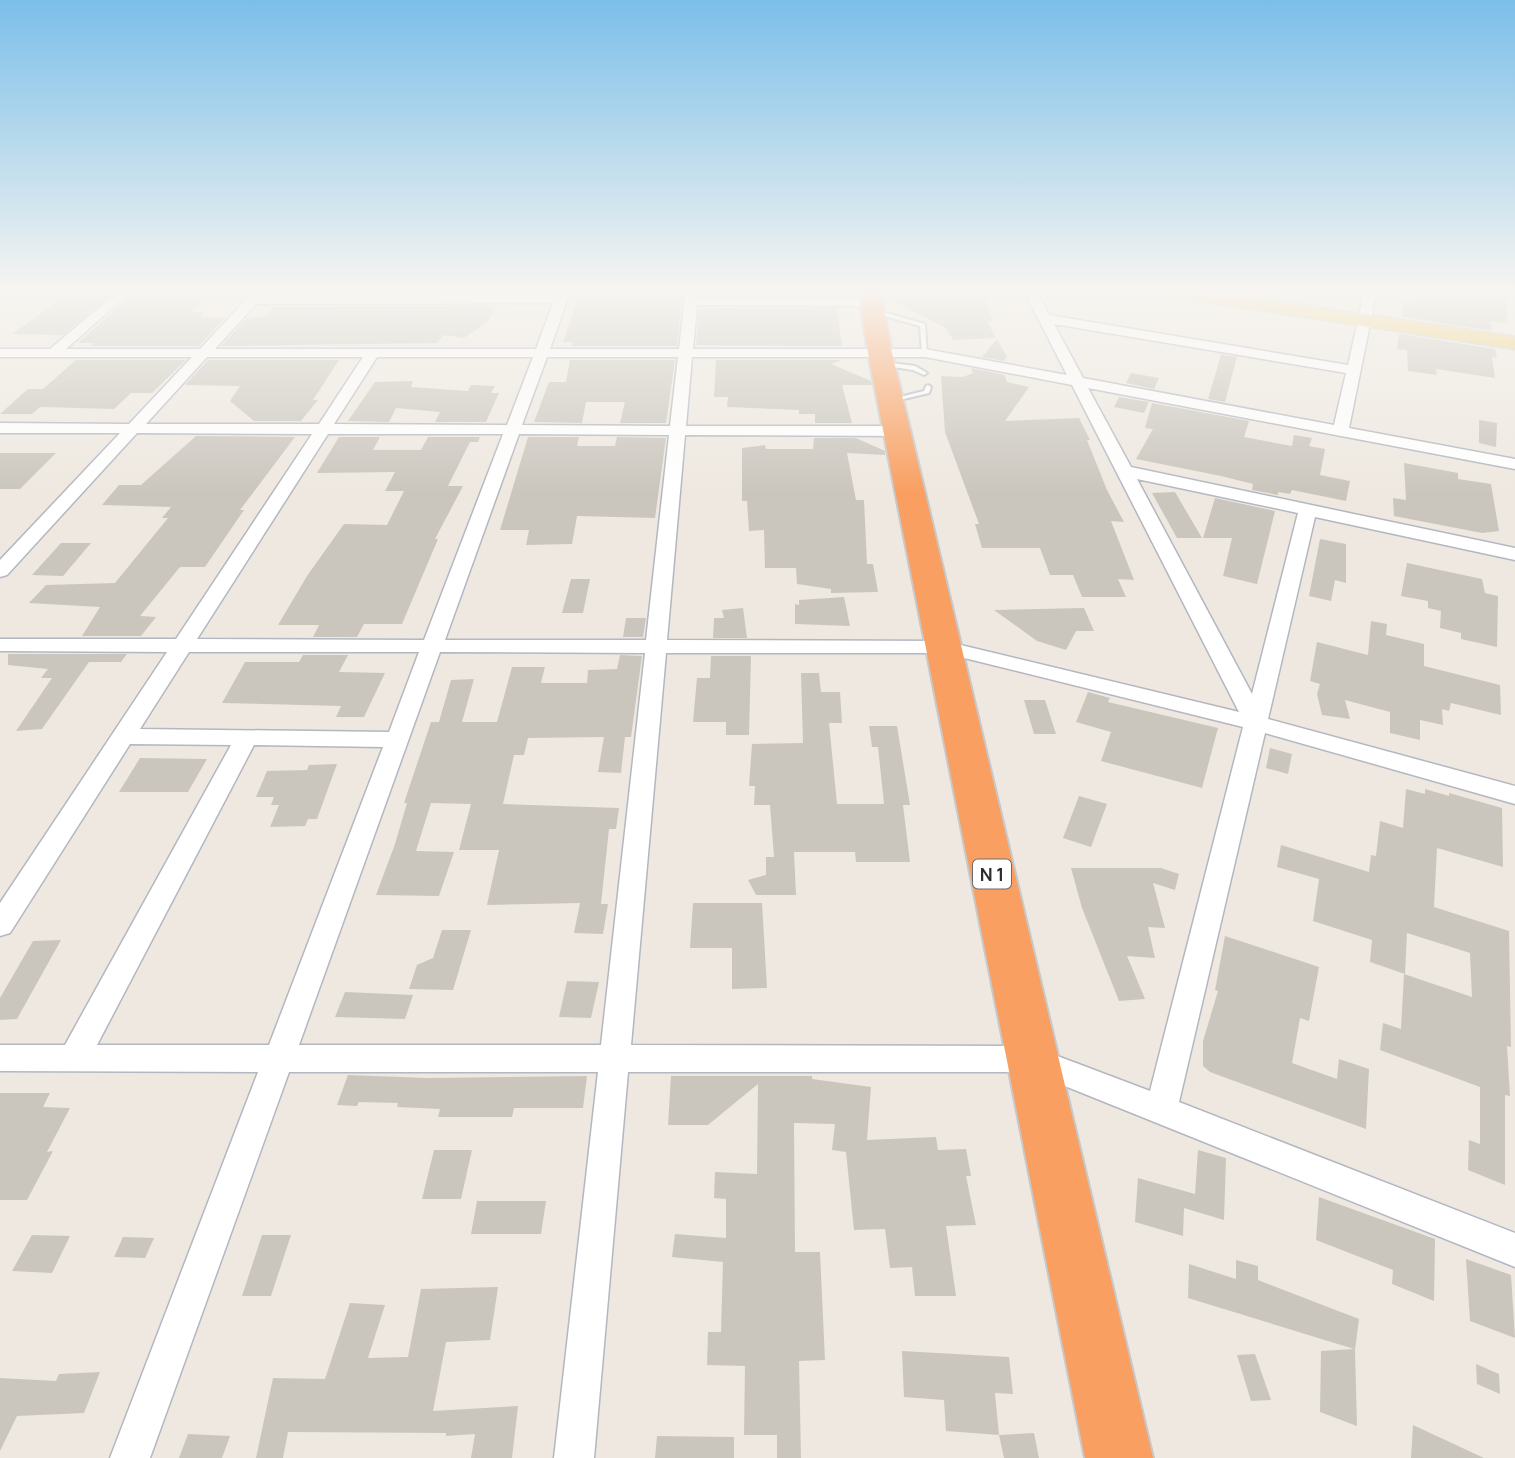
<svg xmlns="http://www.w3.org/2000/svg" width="1515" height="1458" viewBox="0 0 1515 1458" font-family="Manrope,sans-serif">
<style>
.building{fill:#cac6be}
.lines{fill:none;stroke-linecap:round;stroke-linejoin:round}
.lane-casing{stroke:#b3b7c0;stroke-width:4}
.street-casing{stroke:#b3b7c0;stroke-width:3}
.primary-casing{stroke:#c8c8c8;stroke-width:3}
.highway-casing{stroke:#c8c8c8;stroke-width:4}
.lane{fill:#fff;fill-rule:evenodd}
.street{fill:#fff;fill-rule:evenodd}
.primary{fill:#ecca67;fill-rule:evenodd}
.highway{fill:#f99f61;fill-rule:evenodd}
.labels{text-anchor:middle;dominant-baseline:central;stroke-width:5;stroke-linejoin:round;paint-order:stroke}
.shield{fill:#fff;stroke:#6c6c6c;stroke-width:2}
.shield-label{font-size:18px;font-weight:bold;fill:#2d2d2d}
</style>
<rect width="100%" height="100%" fill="#eee8e0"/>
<g class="building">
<path d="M75 289 114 292 63 335 12 334Z"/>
<path d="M181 289H210L191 312H204L200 317H226L199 346H91L95 343H78L135 292H178Z"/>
<path d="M371 289H507L505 293H368Z"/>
<path d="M633 289H683L677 346H572L573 342H563L578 299 630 298Z"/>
<path d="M700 289 775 292 774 289H811L812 292H834L835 295 700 294Z"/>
<path d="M1417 289 1470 296 1471 289 1507 291V323L1490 321 1492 331 1402 317 1404 301 1414 302Z"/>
<path d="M884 297 985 300 993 320 987 322 996 338 953 340 946 328Z"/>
<path d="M497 306 488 321 464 338 443 335 437 343 221 346 247 318 266 316 273 307Z"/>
<path d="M699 308H837L842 346 696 345Z"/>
<path d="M1399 334 1495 349 1497 358 1492 357 1495 378 1436 369 1437 375 1408 371 1407 350 1397 349Z"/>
<path d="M997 339 1007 357 1004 361 982 357Z"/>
<path d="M1221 355 1237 357 1225 402 1208 399Z"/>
<path d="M76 360H186L152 393H131L114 409 40 407 32 414H0L28 389H43Z"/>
<path d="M208 360H339L313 400H318L301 421H254L230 401 240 386 185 385Z"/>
<path d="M570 360H675L666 423H620L625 402H586L582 423 534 422 549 382H566Z"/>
<path d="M716 360H842L831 364 871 381 872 385H842L852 423H815V414H799V410L727 407 728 397H714Z"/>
<path d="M971 368 1005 375 1007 382 1029 387 1005 421 1079 418 1090 440H1087L1107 490 1124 522 1111 521 1134 580 1118 579 1126 597H1082L1073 575H1050L1040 548H982L975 524H979L945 432 941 376 963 377 973 373Z"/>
<path d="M1131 373 1159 378 1154 389 1126 383Z"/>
<path d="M413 381 411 387 468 391 471 385 495 386 491 393H499L486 422H435L440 412 396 408 389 422 348 421 375 382Z"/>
<path d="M1119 397 1149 402 1144 413 1114 407Z"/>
<path d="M1152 403 1249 421 1244 437 1292 446 1294 435 1312 438 1309 446 1325 449 1320 475 1350 481 1346 501 1292 490 1290 494 1278 492V495L1252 490 1253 484 1221 476 1136 459 1153 429 1145 428Z"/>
<path d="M1479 420 1497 423 1496 447 1479 443Z"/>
<path d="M196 436 295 437 240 510H244L205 567H180L140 616 156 617 141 636H82L100 607 29 603 46 585 115 583 168 518H162L171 507 102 505 119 485H141Z"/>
<path d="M339 437H380L373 450H421L428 437H480L478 442H470L448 486H463L435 539H438L402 624H364L357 637H313L319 625H278L307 576 344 524 387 525 404 491H385L395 472 317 473Z"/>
<path d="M528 437H579L577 446H615L617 437 666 438 655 518 577 516 572 544 526 545 529 530H500Z"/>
<path d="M814 438H856L885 451V455L847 453 856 500H864L867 564H873L878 592 831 593V589L797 584 796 568H765L764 530 749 531 747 501H742V448L765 445 766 449H813Z"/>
<path d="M0 453H56L20 489H0Z"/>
<path d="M1404 463 1458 473V479L1491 484 1499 531 1482 533 1394 516 1393 498 1406 500Z"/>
<path d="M1175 492 1202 538H1177L1152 493Z"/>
<path d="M1215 498 1275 511 1257 584 1223 576 1232 538H1203Z"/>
<path d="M1320 539 1346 544V583L1335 580 1331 601 1309 596Z"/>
<path d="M61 543H91L63 576 32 575Z"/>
<path d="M1407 563 1482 579 1485 593 1498 596 1497 647 1461 639V633L1440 628 1441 611 1428 608V601L1401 596Z"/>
<path d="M571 579H590L583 613H562Z"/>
<path d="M844 597 850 626 795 624V604L799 605V600Z"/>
<path d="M743 608 747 638H713L714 618H724L722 610Z"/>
<path d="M1084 608 1094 631H1076L1066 650 1037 641 994 610Z"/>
<path d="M626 618H646L643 637H623Z"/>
<path d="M1371 621 1387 624 1386 635 1424 644V666L1500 685 1501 715 1451 703 1449 711 1442 709 1443 725 1420 720V740L1390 733V712L1345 700 1350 719 1322 715 1317 694 1320 684 1310 681 1317 642 1368 655Z"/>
<path d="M8 654H127L121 662H89L42 729 16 731 52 678H41L48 669 8 665Z"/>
<path d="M303 655H348L339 672 385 673 364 717H336L341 706 222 703 245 662H299Z"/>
<path d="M620 655 642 656 631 737H625L621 773 598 772 604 737 528 738 524 755H514L503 804 619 808 616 829H609L601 904H608L603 934 574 933 580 903 487 905 499 850H459L471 804 431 803 416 851 454 852 439 896 376 895 395 844 407 803H404L431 722H439L451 680 474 679 462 722H497L512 667H545L541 683H587L588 670 617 669Z"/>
<path d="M711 656H751L749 735H726V722H693L697 678H710Z"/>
<path d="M801 673H819L821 692H840L842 723H829L837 804H884L878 747H872L869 726H897L910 805H903L910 862H856L855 852H794L796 895H756L748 880 766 875V857H774L770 805H754L755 786H749L752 744 803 743Z"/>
<path d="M1088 692 1110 698 1108 702 1218 728 1202 788 1101 761 1111 732 1076 722Z"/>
<path d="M1024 700H1045L1056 734H1034Z"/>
<path d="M1270 748 1292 754 1288 774 1266 768Z"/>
<path d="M140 758 207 759 188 792H119Z"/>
<path d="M337 764 317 819H308L305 826 270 827 279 805H271L274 797H256L267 771 307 770 309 765Z"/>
<path d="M1406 789 1425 794V789L1449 796V793L1502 808 1503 867 1437 848 1434 907 1509 931 1511 1047 1507 1046 1510 1096 1505 1095V1185L1468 1170 1469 1140 1480 1144V1087L1380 1050 1383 1023 1401 1029 1404 974 1472 997 1470 953 1407 933 1405 974 1370 962 1372 940 1313 921 1319 879 1277 867 1281 845 1369 872 1371 855 1376 856 1380 821 1403 828Z"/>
<path d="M1079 796 1107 804 1091 847 1063 838Z"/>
<path d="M1071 868H1161L1179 874 1175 890 1153 883 1165 928 1148 927 1155 958 1127 956 1145 999 1119 1001 1082 908Z"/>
<path d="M693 903H762L767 988 732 989V948H690Z"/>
<path d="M442 930H471L453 990 409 989 417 965 433 958Z"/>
<path d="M1225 936 1319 967 1309 1021 1300 1018 1292 1063 1337 1079 1339 1059 1369 1069 1366 1129 1210 1072 1203 1066V1041L1218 991 1215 990Z"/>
<path d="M61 940 17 1019 0 1020V998L33 941Z"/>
<path d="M567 981 599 982 591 1018 559 1017Z"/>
<path d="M345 992 413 995 405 1019 335 1017Z"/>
<path d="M348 1075 428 1078 587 1076 583 1108H514L512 1117H438L440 1109 397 1107 398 1103 359 1102 357 1106 337 1105Z"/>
<path d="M671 1076H812V1079L871 1087 867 1140 936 1137 938 1150 966 1149 971 1176H966L976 1225 946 1226 956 1296H915L912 1267 890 1268 885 1229 854 1230 846 1152 832 1150 835 1124 794 1123 795 1252H820L825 1360 799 1361 801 1458H777V1435H744L745 1366 707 1365 708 1332H721L723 1262 672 1257 675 1234 726 1238V1199L714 1198 715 1172 757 1174 758 1084 708 1125H668Z"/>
<path d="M0 1093H50L43 1107 70 1108 47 1152 53 1151 27 1200H0Z"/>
<path d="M434 1150H472L461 1199H422Z"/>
<path d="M1198 1150 1226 1158 1224 1220 1184 1208 1183 1236 1135 1222 1138 1178 1195 1194Z"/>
<path d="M1319 1197 1435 1239 1434 1301 1392 1284 1393 1270 1316 1240Z"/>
<path d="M477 1201H546L541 1234H471Z"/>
<path d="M32 1235 70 1236 52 1273 12 1271Z"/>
<path d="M262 1235H291L271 1296H242Z"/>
<path d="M123 1237 154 1238 145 1258 114 1257Z"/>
<path d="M1466 1259 1511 1275 1515 1338 1470 1321Z"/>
<path d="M1236 1260 1258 1266V1280L1359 1319 1355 1350 1357 1426 1320 1412 1321 1351 1354 1349 1188 1298 1189 1264 1236 1279Z"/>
<path d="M498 1287 490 1340 446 1342 433 1411 518 1406 512 1458H471L475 1434 446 1436V1433L288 1432 283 1458H256L273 1378 325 1379 350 1303 385 1305 368 1358 408 1357 421 1289Z"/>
<path d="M902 1351 1009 1357 1013 1394 995 1393 999 1435 946 1431 944 1400 904 1397Z"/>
<path d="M1255 1354 1271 1400 1251 1401 1237 1355Z"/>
<path d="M1476 1364 1499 1374 1500 1394 1477 1384Z"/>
<path d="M100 1372 84 1413 17 1416 0 1451V1378L56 1381 59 1374Z"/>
<path d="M1413 1425 1484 1458H1411Z"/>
<path d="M1034 1433 1039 1458H1004L999 1435Z"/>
<path d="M188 1434 230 1436 222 1458H179Z"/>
<path d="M657 1436 734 1437V1458H655Z"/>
</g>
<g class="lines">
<g class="lane-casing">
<g id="lane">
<path d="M872 309 925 324 927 354 922 353 920 326 870 312V310Z"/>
<path d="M883 362 915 366 927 373 924 375 913 370 881 365 880 364Z"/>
<path d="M928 385 931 387 929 393 891 402 888 400 924 391 926 386Z"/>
</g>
</g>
<g class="street-casing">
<g id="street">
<path d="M0 289H8L0 294Z"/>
<path d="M121 289H134L66 349H200L256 289H269L263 296 556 295 559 289H571L550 349H679L686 289H698L697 297 871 298 877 302 871 306 697 305 693 349H925L1067 375 1023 289H1035L1049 315 1348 365 1365 289H1377L1349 428 1515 459V469L1088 388 1131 467 1515 548V560L1315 517 1268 719 1515 786V804L1265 733 1179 1102 1515 1233V1267L1030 1072H628L594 1458H554L598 1072H289L150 1458H110L258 1072 0 1071V1045H65L231 745 130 744 10 933 0 936V903L167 652 0 651V639H176L312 434 137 433 7 575 0 577V560L120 433H0V423L129 424 192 357H0V349H50ZM553 303 536 349H215L256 304ZM1054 324 1346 373 1334 425 1083 378ZM207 357H363L319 424H146ZM377 357H533L507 425 334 424ZM547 357H678L670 426 522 425ZM692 357H925L1072 385 1239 712 944 641 667 640 685 435 898 436 906 431 898 426H686ZM328 434H503L424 640 197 639ZM519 434 669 435 646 640H445ZM1137 479 1298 513 1252 694ZM189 652H419L389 732 140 729ZM440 652 645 653 601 1045H299ZM666 653H944L1243 727 1150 1091 1031 1046 631 1045ZM254 745 383 747 269 1045H97Z"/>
</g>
</g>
<g class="primary-casing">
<path id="primary" d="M1151 289H1197L1515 337V349L1161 295Z"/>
</g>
<g class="highway-casing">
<path id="highway" d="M858 289H880L892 353 1153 1458H1085L868 353Z"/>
</g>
<use href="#lane" class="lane"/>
<use href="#street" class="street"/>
<use href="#primary" class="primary"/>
<use href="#highway" class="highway"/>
</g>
<linearGradient id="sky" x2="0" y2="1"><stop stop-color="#7bbfe9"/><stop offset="0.59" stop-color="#f7f5f1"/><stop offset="1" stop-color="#f7f5f1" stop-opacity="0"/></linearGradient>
<rect width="1515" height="493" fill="url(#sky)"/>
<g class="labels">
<rect class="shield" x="973" y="859.5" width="38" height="29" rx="5"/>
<g class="shield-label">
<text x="992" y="874">N 1</text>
</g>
</g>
</svg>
